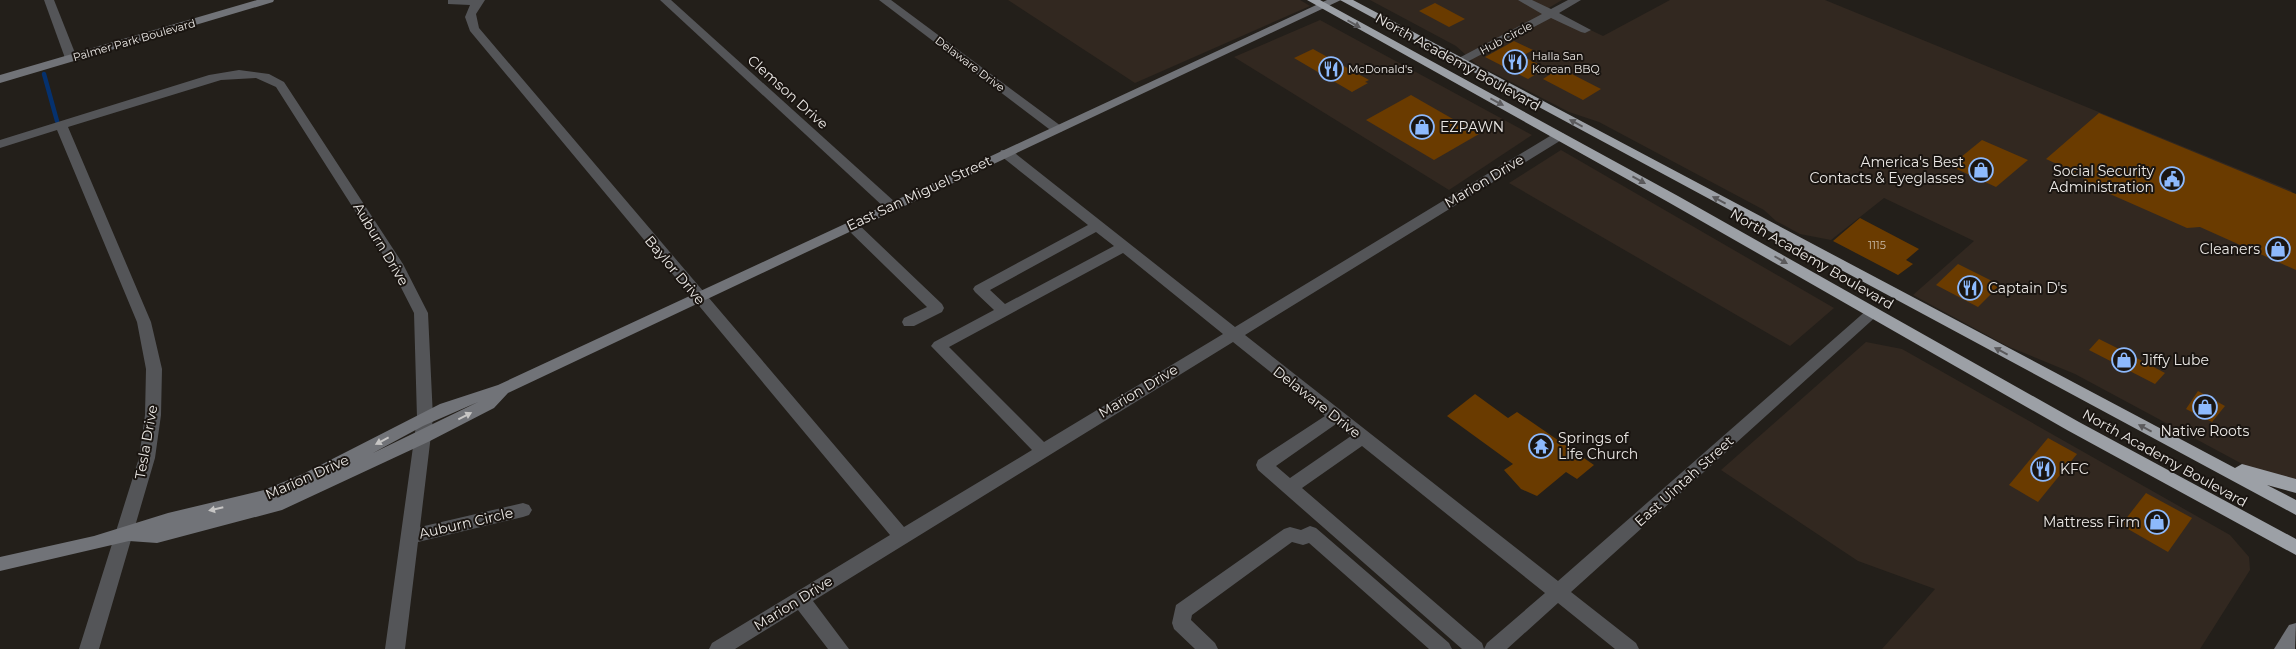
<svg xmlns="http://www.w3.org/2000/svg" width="2296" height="649" viewBox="0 0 2296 649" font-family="Montserrat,sans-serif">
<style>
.built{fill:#322820}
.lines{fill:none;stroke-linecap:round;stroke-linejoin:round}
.stream{stroke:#05316e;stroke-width:4.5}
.building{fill:#6a3b00}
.street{fill:#545558;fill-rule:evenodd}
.secondary{fill:#717378;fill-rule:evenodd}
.highway{fill:#9ca0a6;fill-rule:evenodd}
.oneway{fill:#5b5a5c}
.oneway2{fill:#c6c5c4}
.labels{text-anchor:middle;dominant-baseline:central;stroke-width:4;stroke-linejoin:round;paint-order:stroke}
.far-street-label{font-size:11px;fill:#ebe8e5;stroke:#1a1511}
.far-poi-label{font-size:11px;fill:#ebe8e5;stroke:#1a1511;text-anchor:start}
.number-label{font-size:11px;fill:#cbbdac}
.street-label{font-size:14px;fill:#ebe8e5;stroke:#1a1511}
.poi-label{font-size:14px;fill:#ebe8e5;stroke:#1a1511;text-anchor:start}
</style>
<rect width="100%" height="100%" fill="#231f1a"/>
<g class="built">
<path d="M1008 0H1300L1310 6 1135 83Z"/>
<path d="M1370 0H1562L1547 9 1603 36 1670 0H1825L2292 191 2290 193 2296 196V480L2246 466 2075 374 2007 346 1913 295 1974 241 1884 198 1831 240 1800 234 1776 221 1764 210 1599 122 1569 112 1476 64 1456 46Z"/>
<path d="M1320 20 1532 135 1449 190 1234 57Z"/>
<path d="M1561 150 1834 308 1790 346 1509 183Z"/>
<path d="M1866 342 1902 349 2230 535 2249 557 2250 570 2200 649H1882L1935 589 1858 561 1721 470Z"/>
</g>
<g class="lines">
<path class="stream" d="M44 74 57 121"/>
</g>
<g class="building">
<path d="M1435 3 1465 19 1449 27 1419 11Z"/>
<path d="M1514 41 1533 50 1522 56 1546 68 1528 79 1485 57Z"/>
<path d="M1313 49 1369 80 1365 82 1368 83 1352 92 1294 58Z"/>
<path d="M1560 68 1601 89 1583 100 1543 79Z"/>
<path d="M1411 95 1479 134 1434 160 1366 120Z"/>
<path d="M2099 113 2296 194V270L2200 227 2187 228 2085 183 2083 176 2046 159Z"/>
<path d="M1982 140 2028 160 1996 187 1950 166Z"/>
<path d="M1860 218 1919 249 1906 260 1913 264 1898 275 1833 241Z"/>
<path d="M1958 264 2000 285 1978 307 1936 285Z"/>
<path d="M2099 339 2129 354 2165 373 2155 384 2089 350Z"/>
<path d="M2198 391 2225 406 2212 422 2186 409Z"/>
<path d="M1475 394 1508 418 1517 412 1594 465 1577 479 1566 472 1537 496 1521 489 1504 470 1513 464 1447 416Z"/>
<path d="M2048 438 2077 454 2038 502 2009 485Z"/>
<path d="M2146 493 2192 518 2168 552 2121 525Z"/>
</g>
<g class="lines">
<g class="street">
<path d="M44 0H54L77 58 75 60H67L65 58Z"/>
<path d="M448 0H485L476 14 479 28 904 527 1032 450 931 346 934 342 994 310 975 292 973 289 975 286 1088 225 1001 156 1000 153 1001 150H1011L1235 327 1555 133H1563L1565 136 1563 139 1245 335 1558 581 1868 309H1878L1880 313 1571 592 1636 643 1639 649H1615L1558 603 1507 649H1462L1258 470 1256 465 1258 460 1325 416 1233 342 813 601 849 649H828L798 610 735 649H709L712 643 890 535 470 31 465 17 470 5 448 4ZM1096 232 1114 246 1005 304 990 290ZM1123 253 1223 334 1044 442 949 347ZM1336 424 1351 436 1290 478 1276 466ZM1362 446 1545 593 1487 643 1484 649 1482 643 1302 488Z"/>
<path d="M660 0H671L896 203 898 206 896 209H886Z"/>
<path d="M879 0H891L1061 126 1063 129 1061 132H1053Z"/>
<path d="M1518 0H1532L1551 9 1568 0H1581L1559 13 1591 30 1585 33 1581 32 1551 18 1465 63H1457L1455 61 1457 59 1542 14Z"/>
<path d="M239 70 269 74 284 82 403 264 428 313 433 418 420 527 523 503 529 505 532 510 529 515 523 517 418 542 405 649H385L417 418 414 313 389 264 276 87 256 78 221 80 68 127 151 322 162 369 161 415 155 458 99 649H79L139 458 145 415 146 369 137 322 57 130 0 148V140L209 75Z"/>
<path d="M851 221 856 222 942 304 944 308 942 312 914 326H904L902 322 904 318 927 307 846 228 844 225Z"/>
<path d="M1310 526 1316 528 1449 643 1452 649H1429L1309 543 1303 545 1292 542 1192 615 1191 620 1215 643 1218 649H1195L1174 629 1172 623 1176 605 1284 529 1290 527 1301 530Z"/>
</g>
<g class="secondary">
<path d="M257 0H274L273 2 0 83V75Z"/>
<path d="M1327 0H1341L508 393 494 408 428 442 282 510 157 543 129 541 0 571V557L94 536 168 513 264 490 303 474 440 404 498 385ZM478 402 373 453 423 426Z"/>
<path d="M2296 623 2295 649H2274L2289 625Z"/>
</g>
<g class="highway">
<path d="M1307 0H1320L1678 196 2079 422 2296 539V555L2067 430 1668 202Z"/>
<path d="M1340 0H1353L2235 468 2242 464 2296 479V493L2267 485 2296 500V515Z"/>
</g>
</g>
<defs><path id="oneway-solid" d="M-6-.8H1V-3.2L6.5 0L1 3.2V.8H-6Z" transform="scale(1.25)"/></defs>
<g class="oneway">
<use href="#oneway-solid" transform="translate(1354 24) rotate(30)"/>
<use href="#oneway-solid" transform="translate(1497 102) rotate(28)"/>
<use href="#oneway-solid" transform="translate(1576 123) rotate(-152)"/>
<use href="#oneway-solid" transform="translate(1639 180) rotate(29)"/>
<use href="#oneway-solid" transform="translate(1719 200) rotate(-152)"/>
<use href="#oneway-solid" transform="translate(1781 260) rotate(30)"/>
<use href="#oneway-solid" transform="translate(2001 351) rotate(-152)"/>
<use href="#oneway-solid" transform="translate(2145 428) rotate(-152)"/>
</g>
<g class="oneway2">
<use href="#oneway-solid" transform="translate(465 416) rotate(-27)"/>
<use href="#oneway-solid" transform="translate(382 441) rotate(152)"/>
<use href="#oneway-solid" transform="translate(216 509) rotate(167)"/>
</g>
<defs>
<g id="restaurant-ring" transform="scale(1.25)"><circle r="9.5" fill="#1a1511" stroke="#8db9fc" stroke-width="1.5"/><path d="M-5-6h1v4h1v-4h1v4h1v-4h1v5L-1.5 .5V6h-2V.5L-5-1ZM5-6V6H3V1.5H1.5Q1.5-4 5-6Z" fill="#8db9fc"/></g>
<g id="shop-ring" transform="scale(1.25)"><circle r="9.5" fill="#1a1511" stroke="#8db9fc" stroke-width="1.5"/><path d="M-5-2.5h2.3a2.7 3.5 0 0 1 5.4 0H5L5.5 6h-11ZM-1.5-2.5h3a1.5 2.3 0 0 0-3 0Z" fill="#8db9fc"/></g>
<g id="civic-ring" transform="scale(1.25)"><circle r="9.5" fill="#1a1511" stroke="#8db9fc" stroke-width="1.5"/><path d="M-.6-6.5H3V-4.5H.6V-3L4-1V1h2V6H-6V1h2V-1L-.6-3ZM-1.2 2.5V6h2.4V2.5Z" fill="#8db9fc"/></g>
<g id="temple-ring" transform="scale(1.25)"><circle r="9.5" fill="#1a1511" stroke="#8db9fc" stroke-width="1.5"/><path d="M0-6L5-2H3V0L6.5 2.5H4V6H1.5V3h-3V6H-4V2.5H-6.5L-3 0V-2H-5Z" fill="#8db9fc"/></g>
</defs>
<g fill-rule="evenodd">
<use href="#restaurant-ring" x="1515" y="62"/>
<use href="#restaurant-ring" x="1331" y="69"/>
<use href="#shop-ring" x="1422" y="127"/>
<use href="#shop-ring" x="1981" y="170"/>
<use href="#civic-ring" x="2172" y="179"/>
<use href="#shop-ring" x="2278" y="249"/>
<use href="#restaurant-ring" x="1970" y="288"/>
<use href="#shop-ring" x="2124" y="360"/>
<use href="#shop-ring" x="2205" y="407"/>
<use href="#temple-ring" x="1541" y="446"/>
<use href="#restaurant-ring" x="2043" y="469"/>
<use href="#shop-ring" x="2157" y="522"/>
</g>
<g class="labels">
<g class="far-street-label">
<text transform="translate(1506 38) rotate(-28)">Hub Circle</text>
<text transform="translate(134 40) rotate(-16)">Palmer Park Boulevard</text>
<text transform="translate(970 64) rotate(37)">Delaware Drive</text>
</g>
<g class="far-poi-label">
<text x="1532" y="56">Halla San<tspan x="1532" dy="13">Korean BBQ</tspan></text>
<text x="1348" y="69">McDonald's</text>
</g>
<g class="number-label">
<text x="1877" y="245">1115</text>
</g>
<g class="street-label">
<text transform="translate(1458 62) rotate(29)">North Academy Boulevard</text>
<text transform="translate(788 92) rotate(42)">Clemson Drive</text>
<text transform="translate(1484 181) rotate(-31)">Marion Drive</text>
<text transform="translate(919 193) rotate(-25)">East San Miguel Street</text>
<text transform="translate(381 244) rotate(59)">Auburn Drive</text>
<text transform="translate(1812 259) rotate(30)">North Academy Boulevard</text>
<text transform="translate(675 270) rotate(50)">Baylor Drive</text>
<text transform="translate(1138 391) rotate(-31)">Marion Drive</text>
<text transform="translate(1317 402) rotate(38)">Delaware Drive</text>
<text transform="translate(146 442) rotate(-80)">Tesla Drive</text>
<text transform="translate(2165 458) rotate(29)">North Academy Boulevard</text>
<text transform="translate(307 477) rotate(-24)">Marion Drive</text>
<text transform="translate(1684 481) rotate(-42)">East Uintah Street</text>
<text transform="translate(466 523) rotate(-13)">Auburn Circle</text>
<text transform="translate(793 603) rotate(-32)">Marion Drive</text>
</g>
<g class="poi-label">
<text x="1440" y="127">EZPAWN</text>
<text x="1964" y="162" text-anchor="end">America's Best<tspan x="1964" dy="16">Contacts &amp; Eyeglasses</tspan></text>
<text x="2154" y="171" text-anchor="end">Social Security<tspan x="2154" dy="16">Administration</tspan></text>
<text x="2260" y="249" text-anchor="end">Cleaners</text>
<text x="1988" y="288">Captain D's</text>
<text x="2142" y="360">Jiffy Lube</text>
<text x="2205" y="431" text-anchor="middle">Native Roots</text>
<text x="1558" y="438">Springs of<tspan x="1558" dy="16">Life Church</tspan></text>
<text x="2060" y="469">KFC</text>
<text x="2140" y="522" text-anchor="end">Mattress Firm</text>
</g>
</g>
</svg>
